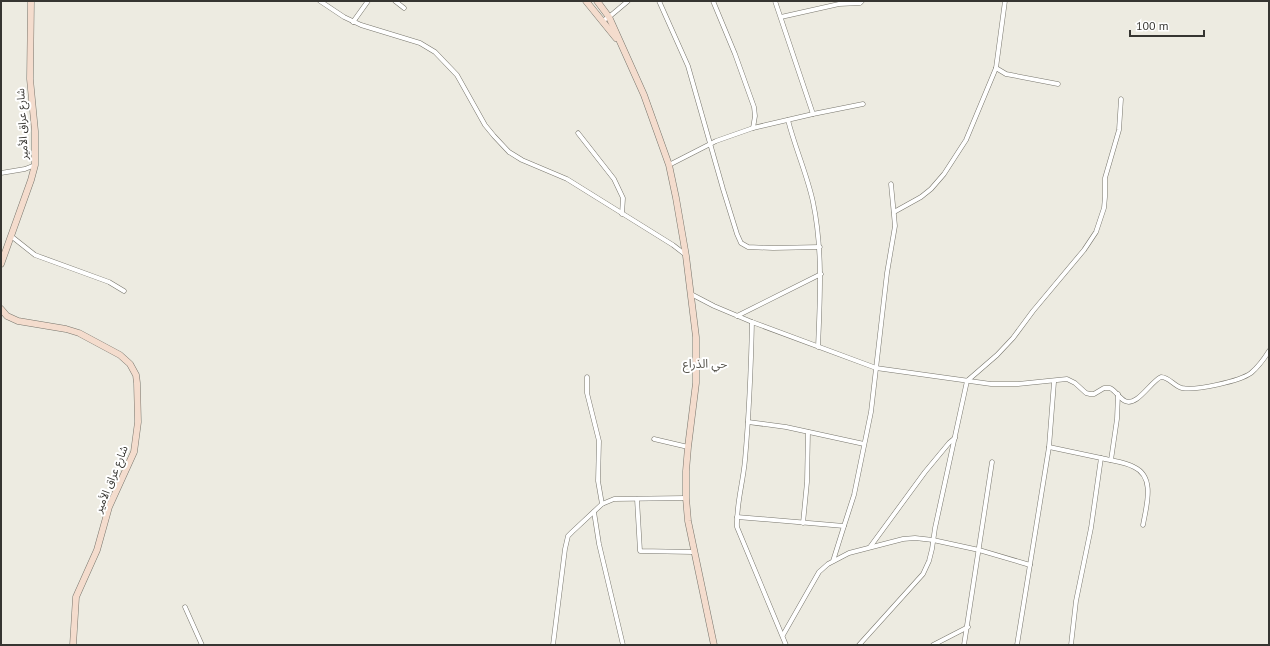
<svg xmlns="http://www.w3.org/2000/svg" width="1270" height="646" viewBox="0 0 1270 646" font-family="'PT Sans','Noto Sans Arabic',sans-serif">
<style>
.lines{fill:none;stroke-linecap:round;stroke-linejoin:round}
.minor-casing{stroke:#78766d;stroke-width:5}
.secondary-casing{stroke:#78766d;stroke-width:7}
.minor{stroke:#fff;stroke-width:4}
.secondary{stroke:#f4dccd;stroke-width:6}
.labels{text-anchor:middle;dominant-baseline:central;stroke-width:4;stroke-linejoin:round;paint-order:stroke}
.street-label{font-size:11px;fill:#363531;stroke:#fff}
.neighbourhood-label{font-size:12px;fill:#59574f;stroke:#fff}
</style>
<rect width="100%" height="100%" fill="#edebe1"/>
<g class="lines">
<g class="minor-casing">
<g id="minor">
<path d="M320 1 344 17 361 25 420 43 435 52 457 75 485 125 494 136 509 152 522 160 567 179 673 245 686 255"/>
<path d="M395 1 404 8"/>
<path d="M659 1 688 66 723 189 737 234 741 243 748 247 773 248 820 247"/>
<path d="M713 1 735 54 754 107 755 116 753 128"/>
<path d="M775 1 813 114"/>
<path d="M781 17 839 4 860 3 862 1"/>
<path d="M602 21 609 17 628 1"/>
<path d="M353 22 368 1"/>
<path d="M996 68 1006 74 1058 84"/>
<path d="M788 120C795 148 807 174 813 202 823 250 820 299 818 347"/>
<path d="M578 133 614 179 623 198 622 214"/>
<path d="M669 165 716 141 753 128 813 114 863 104"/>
<path d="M1 173 25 169 35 165"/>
<path d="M894 212 921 197 931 189 944 174 966 140 996 68 1005 1"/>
<path d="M11 236 35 255 109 282 124 291"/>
<path d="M691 294 714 306 752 322 876 368 991 384H1018L1067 379 1075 383 1086 393 1090 394H1094L1104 388H1110C1116 391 1119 398 1125 401 1137 407 1151 381 1161 377 1169 377 1174 386 1182 388 1196 391 1240 381 1251 373 1258 367 1264 359 1269 351"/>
<path d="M737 316 821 274"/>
<path d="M752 322C751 368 749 414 745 460 743 483 736 505 737 527L786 645"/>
<path d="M587 377V393L599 441 598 481 602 504"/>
<path d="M748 422 786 427 864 444"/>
<path d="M654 439 688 447"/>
<path d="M1049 447 1101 458 1091 528 1076 601 1071 645"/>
<path d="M1101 458C1112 461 1125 462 1134 467 1156 477 1146 507 1143 525"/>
<path d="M1111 460 1117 419 1118 394"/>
<path d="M637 499 640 551 693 552"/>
<path d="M594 512 599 544 623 645"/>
<path d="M737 517 844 526 854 495 871 412 887 273 895 226 891 184"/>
<path d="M803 523 807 482 808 432"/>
<path d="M870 547 925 472 949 443 955 438"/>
<path d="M833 561 844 526"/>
<path d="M185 607 202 645"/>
<path d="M783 635 819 572 828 564 849 553 903 539 915 538 933 540 979 550 1030 565"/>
<path d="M553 645 565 549 568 536 572 532 602 504 614 499 686 498"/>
<path d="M859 645 923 574 929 561 932 549 935 528 967 381 997 355 1013 338 1033 311 1084 250 1096 232 1104 208 1105 197V178L1119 130 1121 99"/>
<path d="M933 645 968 627"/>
<path d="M964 645 992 462"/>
<path d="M1017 645 1049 447 1054 382"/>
</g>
</g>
<g class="secondary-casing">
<g id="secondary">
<path d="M586 1 616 38"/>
<path d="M597 1 609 17 644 95 669 165 676 198 686 256 696 337V383L688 447 686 471V498L688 521 714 645"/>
<path d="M1 264 31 180 35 165V131L30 79 31 1"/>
<path d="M1 309 7 316 18 321 66 329 79 333 120 355 130 364 136 375 137 383 138 422 134 452 109 507 97 550 76 597 73 645"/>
</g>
</g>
<use href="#minor" class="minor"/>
<use href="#secondary" class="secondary"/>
</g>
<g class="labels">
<g class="street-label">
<text transform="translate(22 124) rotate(-93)">شارع عراق الأمير</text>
<text transform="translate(111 479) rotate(-68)">شارع عراق الأمير</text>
</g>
<g class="neighbourhood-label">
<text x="705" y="363">حي الذراع</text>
</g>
</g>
<rect width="1270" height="646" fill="none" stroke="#363531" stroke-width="4"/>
<path d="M1130 30v6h74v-6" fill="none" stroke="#363531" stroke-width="2"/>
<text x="1136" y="30" font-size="12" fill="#363531" stroke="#ffffff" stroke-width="3" paint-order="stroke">100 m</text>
</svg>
